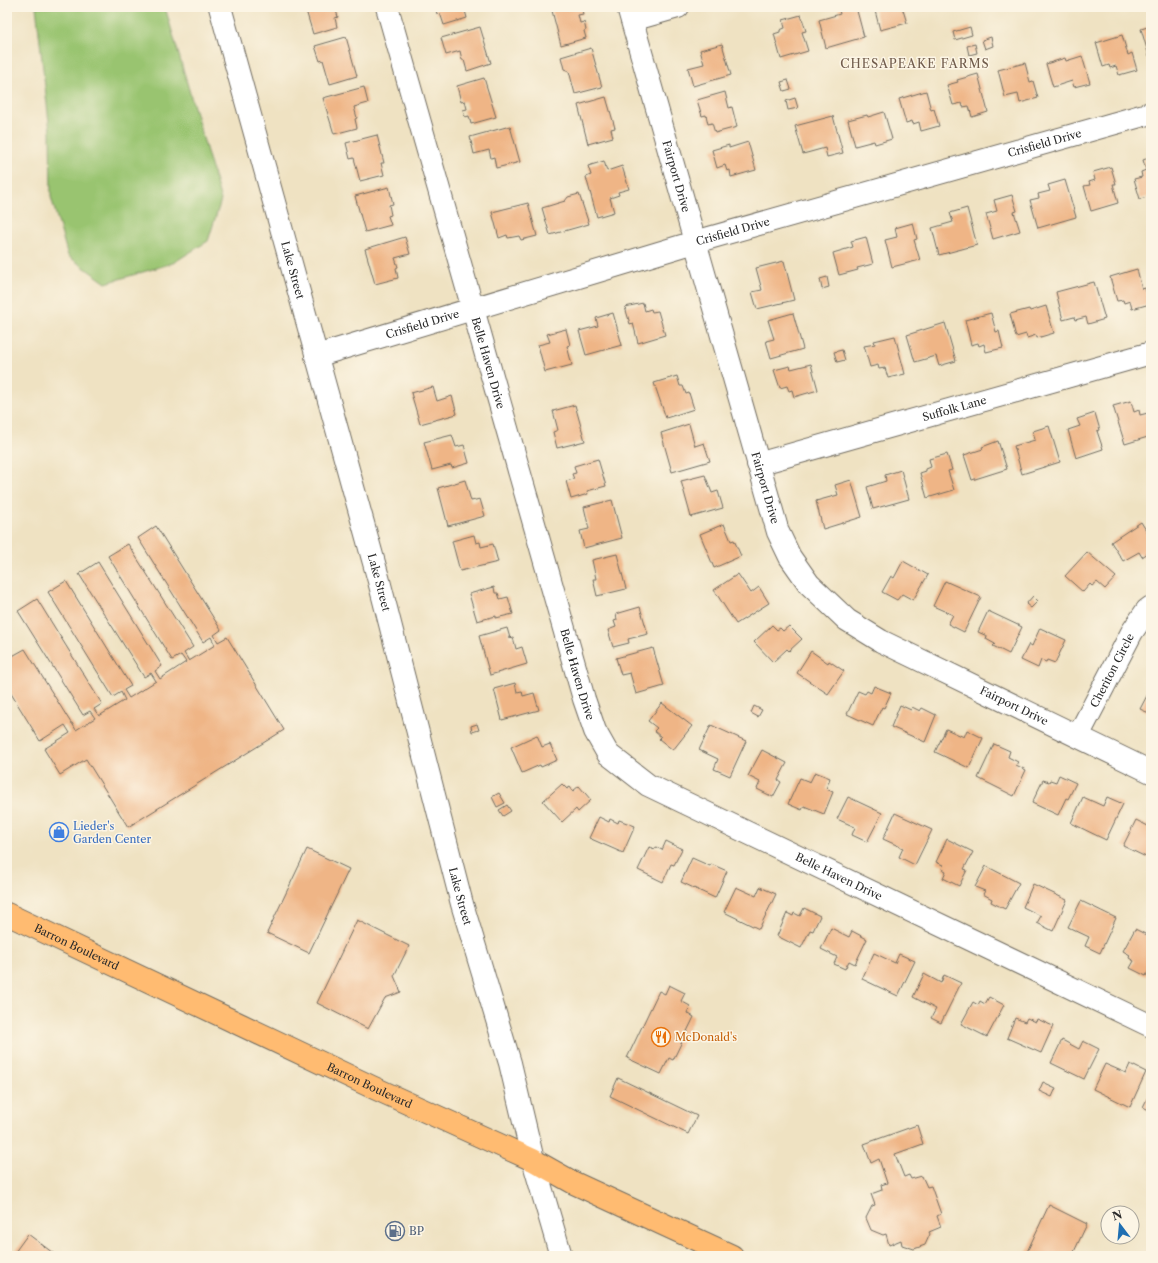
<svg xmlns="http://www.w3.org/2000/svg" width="1158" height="1263" viewBox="0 0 1158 1263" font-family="'Libre Caslon Text',serif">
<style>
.green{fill:#99c470;stroke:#62784e}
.building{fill:#efb586}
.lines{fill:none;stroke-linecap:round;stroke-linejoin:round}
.minor-casing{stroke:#706b60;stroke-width:24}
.major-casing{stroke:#706b60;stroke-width:24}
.minor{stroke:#fff;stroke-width:22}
.major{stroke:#ffbb71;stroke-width:22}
.labels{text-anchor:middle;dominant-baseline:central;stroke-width:3;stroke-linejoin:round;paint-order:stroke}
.street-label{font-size:11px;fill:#2b2b2b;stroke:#fcf5e5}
.shop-label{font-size:11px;fill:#366cbe;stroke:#fcf5e5;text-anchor:start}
.food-label{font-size:11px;fill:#c56008;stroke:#fcf5e5;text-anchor:start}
.service-label{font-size:11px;fill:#4e5e75;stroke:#fcf5e5;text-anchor:start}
.neighbourhood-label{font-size:12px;letter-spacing:1px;fill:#705b4b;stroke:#fcf5e5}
</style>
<rect width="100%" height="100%" fill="#fcf5e5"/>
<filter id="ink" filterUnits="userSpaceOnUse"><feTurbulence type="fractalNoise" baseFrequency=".025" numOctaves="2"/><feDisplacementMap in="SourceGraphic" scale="8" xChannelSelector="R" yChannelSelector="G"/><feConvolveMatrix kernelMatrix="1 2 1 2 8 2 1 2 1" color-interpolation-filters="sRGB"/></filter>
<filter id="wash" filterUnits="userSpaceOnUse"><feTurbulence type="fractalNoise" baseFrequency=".012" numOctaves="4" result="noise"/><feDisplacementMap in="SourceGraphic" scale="16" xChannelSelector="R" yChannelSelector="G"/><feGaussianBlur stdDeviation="0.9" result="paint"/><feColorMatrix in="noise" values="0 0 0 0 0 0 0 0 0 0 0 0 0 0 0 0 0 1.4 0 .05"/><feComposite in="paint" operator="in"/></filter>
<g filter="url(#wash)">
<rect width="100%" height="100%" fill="#efe2c2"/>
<path class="green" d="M36 7H165L221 200 208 241 173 263 106 283 68 256 51 197 50 131Z"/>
<g id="blocks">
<g class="building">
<path d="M305 7H335L338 17 335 18 337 27 313 34Z"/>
<path d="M435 7H464L467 18 444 25 440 13 437 14Z"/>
<path d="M551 7H581L583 14 578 15 580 23 584 22 586 30 584 31 586 38 561 45Z"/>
<path d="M838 7H856L864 37 826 48 819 20 840 14Z"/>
<path d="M874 7H902L907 23 880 30Z"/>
<path d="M923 7H935L924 11Z"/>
<path d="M801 15 806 31 802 32 808 51 781 59 774 34 780 32V30L785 28 783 20Z"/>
<path d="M1151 26V55L1149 56 1141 29Z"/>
<path d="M480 27 491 63 467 71 464 60H462L460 51 446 55 441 38Z"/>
<path d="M970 27 972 35 955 40 953 32Z"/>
<path d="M1122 35 1128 55 1132 53 1137 70 1119 75 1116 66 1110 68 1109 65 1103 67 1096 43Z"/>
<path d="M346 37 357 76 330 84 323 60 320 61 315 46Z"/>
<path d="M991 37 993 46 985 49 982 40Z"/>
<path d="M722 44 731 75 693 86 688 68 704 64 700 50Z"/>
<path d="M975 44 977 53 969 55 967 46Z"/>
<path d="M591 48 602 87 575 94 569 71 564 69 561 57Z"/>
<path d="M1082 56 1090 83 1074 87 1072 81 1053 87 1046 64 1065 58 1066 61Z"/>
<path d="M1025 63 1030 82 1033 81 1038 98 1020 103 1018 94 1005 97 998 70Z"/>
<path d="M978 74 988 112 972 117 969 106 963 107 962 103 953 105 947 85 958 82 957 80Z"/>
<path d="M484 78 496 117 471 124 469 116 465 117 463 110 467 109 465 101 461 102 457 86Z"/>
<path d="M788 80 791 89 784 91 781 82Z"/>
<path d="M364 87 368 103 354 107 357 118 355 119 357 128 334 134 323 98Z"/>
<path d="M926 91 931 110 934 109 939 126 921 131 919 122 913 124 912 121 906 123 899 99Z"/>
<path d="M725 92 729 108 732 107 737 127 715 133 712 123 708 124 706 115 702 116 697 100Z"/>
<path d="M606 97 615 128 611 129 613 137 588 144 578 105Z"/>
<path d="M795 98 798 108 788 110 786 101Z"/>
<path d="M884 112 892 139 875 144 874 141 855 146 848 120 867 115 868 117Z"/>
<path d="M833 116 843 153 827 157 825 148 803 154 795 126Z"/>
<path d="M510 126 520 162 496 168 494 157 491 158 489 150 474 154 470 137Z"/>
<path d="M377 135 384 163H381L384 175 360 181 354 158 350 159 346 143Z"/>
<path d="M748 142 756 170 731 177 730 170 727 171 725 165 717 168 712 150 729 145V148Z"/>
<path d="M1151 157V196L1140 199 1134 179 1142 177 1141 172 1146 170 1143 160Z"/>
<path d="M604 161 607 171 622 166 629 189 618 192 619 195 610 198 614 212 597 217 586 177 591 175 588 166Z"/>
<path d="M1111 167 1116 184H1113L1118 203 1091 211 1084 186 1090 185 1089 182 1095 180 1093 172Z"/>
<path d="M1065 180 1076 217 1038 228 1030 200 1039 198 1038 194 1050 191 1048 185Z"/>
<path d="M389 187 393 204 389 205 391 215 388 216 391 225 365 232 355 196Z"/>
<path d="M579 194 589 224 550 235 542 208 565 201 568 197Z"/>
<path d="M1012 195 1017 211 1014 212 1020 231 993 239 986 214 997 211 994 200Z"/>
<path d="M528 203 537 236 521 240 519 236 508 238 507 235 499 238 492 212Z"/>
<path d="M967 208 977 245 939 255 932 228 953 222 950 213Z"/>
<path d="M913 223 917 239 914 240 920 260 892 267 885 240 897 237 895 228Z"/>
<path d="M405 237 410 254 395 258 398 267 396 268 398 278 375 284 365 249Z"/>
<path d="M866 237 873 264 857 268 858 270 839 275 833 253 853 247 851 241Z"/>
<path d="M784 261 794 300 757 309 752 292 762 290 756 268Z"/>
<path d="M1137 269 1142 289 1145 288 1150 304 1132 309 1130 301 1124 303 1123 300 1117 301 1110 277Z"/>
<path d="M827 277 829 287 822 289 820 279Z"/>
<path d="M1094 282 1105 319 1088 324 1086 317 1075 320 1074 317 1063 320 1056 292Z"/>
<path d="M643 303 645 311 651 309 652 312 658 311 665 335 638 343 633 323 630 324 625 307Z"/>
<path d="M1046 306 1054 333 1037 338 1036 335 1027 338 1026 334 1016 337 1010 314 1029 309 1030 311Z"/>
<path d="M613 313 622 345 586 355 579 331 598 326 596 318Z"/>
<path d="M793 313 803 349 771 358 766 341 774 339 768 320Z"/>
<path d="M991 313 996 332 999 331 1003 348 986 352 984 344 979 346 978 343 971 345 965 320Z"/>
<path d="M945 323 956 361 939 366 936 356 915 362 907 335Z"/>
<path d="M566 329 570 345 567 346 572 365 545 372 538 345 550 342 547 334Z"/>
<path d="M895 336 905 374 888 378 885 368 879 369 878 365 870 367 864 346 875 344 874 341Z"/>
<path d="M842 350 845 360 837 362 834 352Z"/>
<path d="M811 364 818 390 794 397 792 390 789 391 787 386 780 388 774 370 790 366 791 369Z"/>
<path d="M677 376 680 386H683L686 394 689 393 694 409 666 418 654 383Z"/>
<path d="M433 387 437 401 452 396 457 414 420 424 411 393Z"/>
<path d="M1131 401 1134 412 1139 410 1140 415 1148 413 1151 422V436L1125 444 1113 406Z"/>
<path d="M575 405 585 441 557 448 553 432 558 430 553 411Z"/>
<path d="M1095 413 1100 430 1097 431 1103 449 1076 458 1068 430 1080 426 1077 419Z"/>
<path d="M689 424 695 446 704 443 710 461 672 472 661 433Z"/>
<path d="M1049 426 1060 462 1022 474 1014 446 1035 440 1033 431Z"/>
<path d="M452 435 456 447 464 445 469 463 452 468 451 465 432 470 424 442Z"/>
<path d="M998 441 1007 469 972 480 964 455 983 449 982 447Z"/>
<path d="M947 454 952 470 948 471 954 490 927 498 920 473 926 471V469L931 467 929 459Z"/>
<path d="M598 459 606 486 587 491 588 494 571 499 566 481 574 479 572 474 576 473 574 466Z"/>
<path d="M901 470 909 499 873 509 867 487 886 481 885 475Z"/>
<path d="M705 475 712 493 718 491 723 508 691 517 681 481Z"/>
<path d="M465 480 471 501 480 499 485 516 448 526 438 488Z"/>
<path d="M851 480 862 517 823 529 816 501 838 495 835 485Z"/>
<path d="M612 500 622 538 584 548 580 531 589 529 584 507Z"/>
<path d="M1141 522 1151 538V551L1142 557 1139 552 1123 561 1111 542Z"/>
<path d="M724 524 731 541 734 540 741 556 714 568 700 534Z"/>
<path d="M156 526 221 630 214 635 218 642 227 637 284 730 128 827 86 759 60 775 44 749 70 733 65 725 40 741 7 687V659L25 649 71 723H72L76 730 95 718 90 711 83 715 18 611 37 599 102 704 94 709 99 716 125 700 121 692 113 697 48 592 66 581 131 686 124 690 129 698 156 681 151 673 144 677 79 574 98 562 162 666 155 671 160 679 186 662 181 655 172 660 108 556 128 544 193 647 184 653 189 661 215 645 211 637 203 642 138 538Z"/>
<path d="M474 535 476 543 480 542 481 547 493 544 498 562 460 571 452 541Z"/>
<path d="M1087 552 1116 577 1105 589 1097 582 1092 586 1090 584 1083 592 1065 576Z"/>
<path d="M617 554 626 589 597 596 593 579H596L592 560Z"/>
<path d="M903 561 928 575 913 600 902 594 897 600 882 592 891 576 894 578Z"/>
<path d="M738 574 751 593 759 587 769 603 736 624 714 590Z"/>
<path d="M945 581 981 597 964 632 948 624 953 615 933 606Z"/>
<path d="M494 587 495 593H498L500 599 508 597 513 614 496 618V616L477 621 469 594Z"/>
<path d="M1033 596 1038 601 1031 608 1026 604Z"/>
<path d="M640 607 648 634 628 639 629 643 613 647 608 630 616 627 614 621 617 620 616 614Z"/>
<path d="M988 611 1022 627 1009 654 993 646 995 644 986 639 987 636 978 632Z"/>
<path d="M772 625 777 630 780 628 783 631 789 626 802 639 789 651 787 649 773 662 754 642Z"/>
<path d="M507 628 510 638 513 637 516 649 522 647 527 664 490 675 479 636Z"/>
<path d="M1040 628 1066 640 1055 663 1047 660 1046 662 1041 660 1038 668 1021 660 1029 644 1032 646Z"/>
<path d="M653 648 664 686 636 694 630 673 621 675 616 658Z"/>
<path d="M811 651 828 663 829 661 844 671 828 694 797 673Z"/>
<path d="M515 683 517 692 522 691 523 696 534 693 539 710 502 720 494 689Z"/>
<path d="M874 686 891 693 884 708 882 707 873 726 847 714 858 691 865 694 867 691 871 693Z"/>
<path d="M1151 688V714L1140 709Z"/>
<path d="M662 703 692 726 673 750 659 739 661 737 654 731 657 728 648 721Z"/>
<path d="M900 705 911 710 912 707 920 711 922 708 936 715 925 742 891 727Z"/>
<path d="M754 706 762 710 758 717 751 713Z"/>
<path d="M477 724 479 730 472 732 471 726Z"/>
<path d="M711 725 746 741 730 776 714 769 718 759 699 750Z"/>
<path d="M946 729 964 737 967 730 983 738 969 768 935 752Z"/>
<path d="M537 735 542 747 550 744 557 760 541 767 540 765 522 773 511 747Z"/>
<path d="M994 744 1010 751 1008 757 1018 762 1016 765 1026 770 1014 796 978 778Z"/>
<path d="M762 750 787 763 778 780 781 782 773 797 757 789 760 782 748 776Z"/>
<path d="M815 772 830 778 826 789 833 792 824 814 804 806 802 810 788 804 800 778 810 782Z"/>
<path d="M1059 775 1076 783 1068 799 1066 798 1058 815 1032 803 1043 780 1049 782 1050 780 1056 782Z"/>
<path d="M562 784 567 789 570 787 573 791 579 786 591 800 578 812 576 809 562 822 543 801Z"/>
<path d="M499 793 505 803 497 807 492 797Z"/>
<path d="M848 797 882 813 867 842 852 835 855 827 837 819Z"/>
<path d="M1083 797 1103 806 1107 797 1123 804 1106 840 1071 823Z"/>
<path d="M507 805 511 811 503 816 499 810Z"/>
<path d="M895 813 932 830 915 865 899 857 903 848 883 839Z"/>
<path d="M599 817 609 822 610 819 618 823 619 820 635 826 623 853 589 838Z"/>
<path d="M1151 819V852L1148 858 1123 846 1136 820 1148 826Z"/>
<path d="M947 839 973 852 964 869 967 870 959 886 943 878 946 871 942 869 943 865 936 862Z"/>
<path d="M666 841 682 849 674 865 671 864 663 882 638 870 649 847 655 849 656 847 662 850Z"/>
<path d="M307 849 349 869 309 953 267 933Z"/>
<path d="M692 858 710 866 711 864 727 871 715 898 681 882Z"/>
<path d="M986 866 1019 883 1005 909 991 902 992 899 983 894 985 891 975 887Z"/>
<path d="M1033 884 1067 900 1053 931 1037 923 1041 916 1023 907Z"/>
<path d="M736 887 756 896 760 887 776 894 759 929 724 912Z"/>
<path d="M1081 901 1116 918 1100 953 1085 946 1089 937 1068 927Z"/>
<path d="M804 908 820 916 813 931 810 930 801 948 777 936 787 913 793 916 794 913 800 916Z"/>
<path d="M357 920 409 946 394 976 401 992 385 998 368 1029 317 1003Z"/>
<path d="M831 928 849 937 852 931 867 939 855 964 849 961 845 969 834 964 837 957 821 949Z"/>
<path d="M1135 929 1151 937V966L1146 976 1130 968 1134 961 1129 958 1130 955 1123 951Z"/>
<path d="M874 953 895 963 899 954 915 961 898 996 862 979Z"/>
<path d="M924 974 941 983 944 975 961 983 941 1023 931 1018 936 1009 913 997Z"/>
<path d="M669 985 685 993 681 1001 690 1006 687 1013 694 1017 673 1060 669 1058 661 1074 627 1058 659 991 665 994Z"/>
<path d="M989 997 1004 1005 987 1037 961 1024 973 1002 978 1005 980 1001 985 1004Z"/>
<path d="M1015 1018 1025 1022 1027 1018 1036 1022 1037 1019 1053 1026 1041 1053 1007 1038Z"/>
<path d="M1062 1040 1079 1049 1083 1041 1099 1049 1084 1079 1051 1063Z"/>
<path d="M1105 1064 1126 1073 1130 1064 1146 1072 1130 1107 1093 1089Z"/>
<path d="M618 1078 697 1116 688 1134 610 1096Z"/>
<path d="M1043 1082 1056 1088 1052 1097 1039 1091Z"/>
<path d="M1151 1091V1111L1143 1107Z"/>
<path d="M917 1125 923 1144 895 1154 904 1177 909 1175 911 1179 922 1176 927 1187 931 1186 941 1214 937 1216 941 1227 929 1232 930 1234 925 1245 914 1249 902 1245 901 1240 889 1245 886 1234 883 1235 871 1230 866 1218 872 1206 875 1205 871 1194 882 1190 881 1185 887 1183 879 1159 871 1163 864 1144Z"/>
<path d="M1049 1205 1087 1224 1072 1256H1025Z"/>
<path d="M28 1234 57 1256H12Z"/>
</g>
</g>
</g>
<g filter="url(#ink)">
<use href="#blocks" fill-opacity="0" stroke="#706b60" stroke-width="1"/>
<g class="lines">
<g class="minor-casing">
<g id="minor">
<path id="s1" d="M220 7 379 581 462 904 510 1063 533 1160 561 1256"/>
<path id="s2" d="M387 7 584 699 595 731 608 754 648 785 1151 1026"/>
<path id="s3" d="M628 7 778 532 790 557 809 584 847 620 881 641 1151 772"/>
<path d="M632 20 678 7"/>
<path id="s4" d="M316 356 695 242 1151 113"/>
<path id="s5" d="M758 464 1151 353"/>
<path id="s6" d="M1078 736 1132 632 1147 610 1151 607"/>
</g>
</g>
<g class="major-casing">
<g id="major">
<path id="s7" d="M7 914 372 1087 533 1160 574 1183 732 1256"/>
</g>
</g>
<use href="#minor" class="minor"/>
<use href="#major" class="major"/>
</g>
</g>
<defs>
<g id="shop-ring" transform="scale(1)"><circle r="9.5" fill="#fcf5e5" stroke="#3f7fe0" stroke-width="1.5"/><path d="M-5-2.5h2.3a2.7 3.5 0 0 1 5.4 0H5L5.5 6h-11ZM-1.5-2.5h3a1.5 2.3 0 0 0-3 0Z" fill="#3f7fe0"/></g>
<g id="restaurant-ring" transform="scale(1)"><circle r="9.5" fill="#fcf5e5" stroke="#e8710a" stroke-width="1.5"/><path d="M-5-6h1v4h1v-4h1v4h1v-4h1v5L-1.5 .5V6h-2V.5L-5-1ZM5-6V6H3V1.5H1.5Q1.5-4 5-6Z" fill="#e8710a"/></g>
<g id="fuel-ring" transform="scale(1)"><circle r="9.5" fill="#fcf5e5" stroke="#5c6f8a" stroke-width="1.5"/><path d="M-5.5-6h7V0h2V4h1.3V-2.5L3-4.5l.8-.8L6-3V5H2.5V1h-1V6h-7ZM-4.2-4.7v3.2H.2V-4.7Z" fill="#5c6f8a"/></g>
</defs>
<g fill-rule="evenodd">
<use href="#shop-ring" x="59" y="832"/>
<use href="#restaurant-ring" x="661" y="1037"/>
<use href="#fuel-ring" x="395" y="1231"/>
</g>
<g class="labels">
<g class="street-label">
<text stroke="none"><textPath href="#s4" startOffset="759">Crisfield Drive</textPath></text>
<text stroke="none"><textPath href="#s3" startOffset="176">Fairport Drive</textPath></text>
<text stroke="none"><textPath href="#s4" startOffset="435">Crisfield Drive</textPath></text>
<text stroke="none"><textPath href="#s1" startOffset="273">Lake Street</textPath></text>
<text stroke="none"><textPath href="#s4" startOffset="111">Crisfield Drive</textPath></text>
<text stroke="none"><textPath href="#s2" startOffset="370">Belle Haven Drive</textPath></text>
<text stroke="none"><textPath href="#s5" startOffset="204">Suffolk Lane</textPath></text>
<text stroke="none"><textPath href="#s3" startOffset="500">Fairport Drive</textPath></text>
<text stroke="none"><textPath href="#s1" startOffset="597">Lake Street</textPath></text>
<text stroke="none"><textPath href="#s6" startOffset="74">Cheriton Circle</textPath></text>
<text stroke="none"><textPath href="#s2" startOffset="694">Belle Haven Drive</textPath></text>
<text stroke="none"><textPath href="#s3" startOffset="847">Fairport Drive</textPath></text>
<text stroke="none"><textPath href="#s2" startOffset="1042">Belle Haven Drive</textPath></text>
<text stroke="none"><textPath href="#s1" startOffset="921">Lake Street</textPath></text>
<text stroke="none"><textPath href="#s7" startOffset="77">Barron Boulevard</textPath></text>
<text stroke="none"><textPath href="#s7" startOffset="401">Barron Boulevard</textPath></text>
</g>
<g class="shop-label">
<text x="73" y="826">Lieder's<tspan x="73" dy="13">Garden Center</tspan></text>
</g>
<g class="food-label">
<text x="675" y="1037">McDonald's</text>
</g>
<g class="service-label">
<text x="409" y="1231">BP</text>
</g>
<g class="neighbourhood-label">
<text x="915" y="63">CHESAPEAKE FARMS</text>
</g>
</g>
<rect width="1158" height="1263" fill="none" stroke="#fcf5e5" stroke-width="24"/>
<g transform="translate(1120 1225) rotate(344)"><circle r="19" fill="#fcf5e5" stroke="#a8a49b"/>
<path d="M0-3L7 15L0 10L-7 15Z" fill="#1f6fb2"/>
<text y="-6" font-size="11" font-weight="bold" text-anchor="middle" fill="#2b2b2b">N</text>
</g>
</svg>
